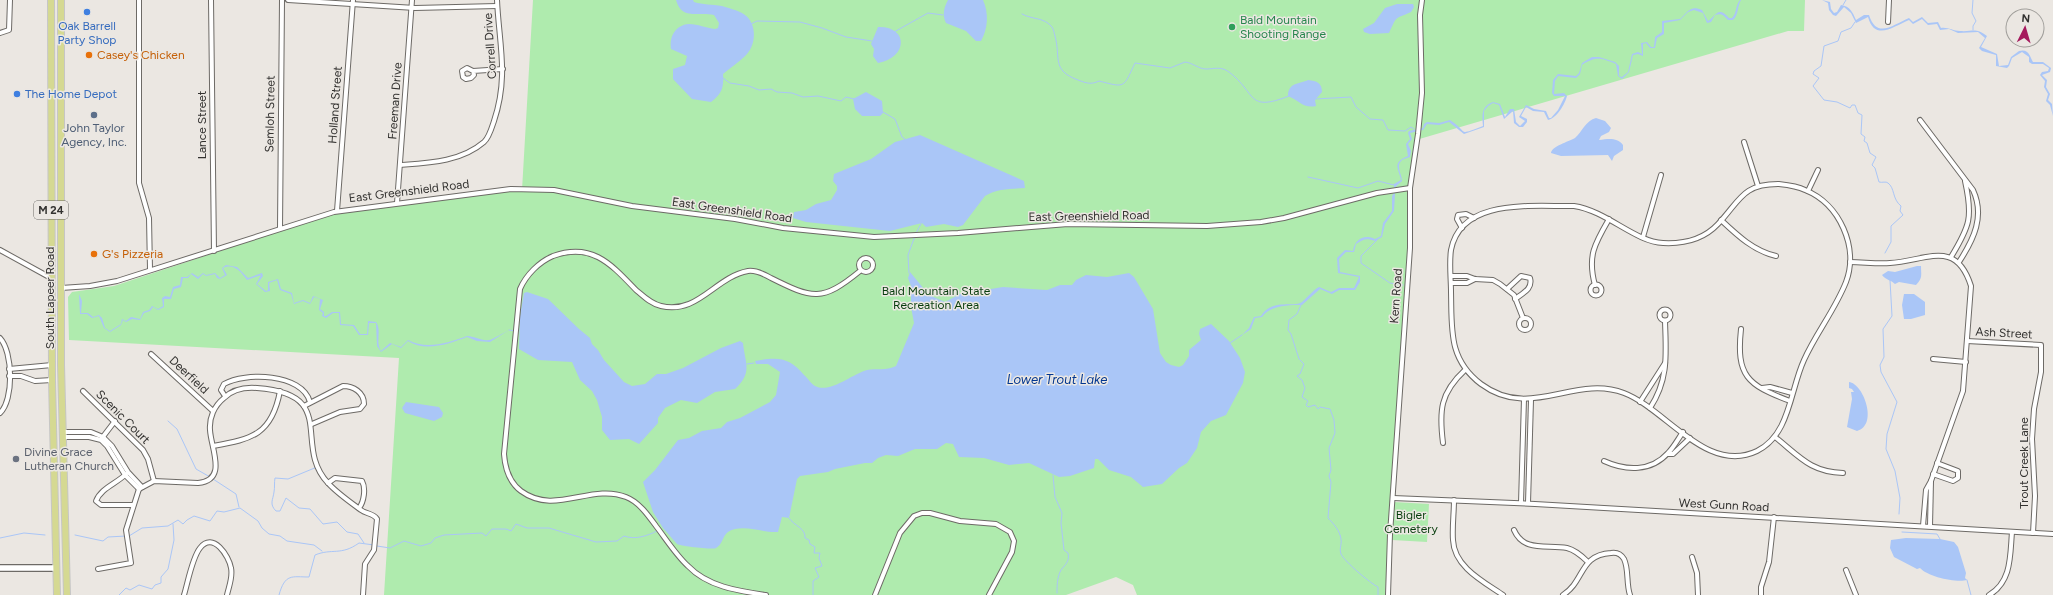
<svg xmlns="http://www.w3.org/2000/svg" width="2053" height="595" viewBox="0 0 2053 595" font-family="Figtree,sans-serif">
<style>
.green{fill:#afebae}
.water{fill:#aac6f7}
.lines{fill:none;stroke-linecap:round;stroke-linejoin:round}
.stream{stroke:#aac6f7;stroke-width:1}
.street-casing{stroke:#6d6a66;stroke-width:6}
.secondary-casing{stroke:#6d6a66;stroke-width:8}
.primary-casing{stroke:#c6c6c5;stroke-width:8}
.street{stroke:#fff;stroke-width:4}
.secondary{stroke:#fff;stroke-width:5.5}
.primary{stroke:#d5d992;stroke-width:6}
.shop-dot{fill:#3f7fe0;stroke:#ebe7e2;stroke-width:1.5}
.leisure-dot{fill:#2e9e5b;stroke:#ebe7e2;stroke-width:1.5}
.food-dot{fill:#e8710a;stroke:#ebe7e2;stroke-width:1.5}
.service-dot{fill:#5c6f8a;stroke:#ebe7e2;stroke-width:1.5}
.worship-dot{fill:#6b7280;stroke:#ebe7e2;stroke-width:1.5}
.labels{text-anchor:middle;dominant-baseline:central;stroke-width:3;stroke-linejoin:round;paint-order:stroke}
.shield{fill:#ebe7e2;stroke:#6a6865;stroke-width:1}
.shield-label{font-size:11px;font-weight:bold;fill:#333230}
.leisure-label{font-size:12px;fill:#27864d;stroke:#ebe7e2;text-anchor:start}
.shop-label{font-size:12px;fill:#366cbe;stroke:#ebe7e2}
.street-label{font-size:12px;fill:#333230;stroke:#ebe7e2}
.food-label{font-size:12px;fill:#c56008;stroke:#ebe7e2;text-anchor:start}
.service-label{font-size:12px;fill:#4e5e75;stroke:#ebe7e2}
.park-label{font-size:12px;fill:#073d0d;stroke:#ebe7e2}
.worship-label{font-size:12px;fill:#5b616d;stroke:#ebe7e2;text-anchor:start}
.water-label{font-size:13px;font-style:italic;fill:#023690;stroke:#ebe7e2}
</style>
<rect width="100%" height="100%" fill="#ebe7e2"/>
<g class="green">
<path d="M533 0H1805L1804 31H1788L1416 140 1385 595H1137L1133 585 1116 577 1066 595H384L399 358 69 340 68 297 72 292 114 286 338 212 522 190Z"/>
<path d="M1394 502 1429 504 1427 542 1392 540Z"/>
</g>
<g class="water">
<path d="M676 0H693L694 2C703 5 712 4 722 6 728 8 737 10 742 13 757 21 757 43 747 54 741 61 731 67 723 74 724 87 722 94 711 102L692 99 673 79V69L685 65 687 56 671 49C669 37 675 25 689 24 698 24 706 28 715 29L718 28 719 23 714 15C698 11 682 21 676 0Z"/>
<path d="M948 0H983C989 13 988 29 981 41H976L966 31 946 23C942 15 944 7 948 0Z"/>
<path d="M1740 0H1741C1737 6 1739 15 1733 20H1728C1723 15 1722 13 1715 15L1711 22 1707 23 1703 13 1694 10 1688 12 1680 20 1664 23V34L1657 38 1655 48H1650L1646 43 1643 44V56L1638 54 1633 55 1629 72 1622 79 1618 76 1616 64C1601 58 1596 56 1582 65L1580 74 1576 78 1558 76 1555 81 1554 94 1564 93 1567 96C1565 104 1557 118 1548 120L1544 112 1533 111 1526 107 1521 116 1527 119V122L1523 127H1519L1514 123 1513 111 1504 119 1499 105 1493 103 1488 106 1484 111V127L1464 134 1449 122 1439 125 1427 124 1423 130 1410 133 1412 139 1408 144 1411 151 1410 157C1408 158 1406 158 1404 159 1394 164 1402 174 1402 181L1394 188V184L1401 180C1398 167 1392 163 1408 156L1406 144 1410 139 1408 133 1409 131 1423 128 1424 124 1427 122 1439 123 1450 120C1470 133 1456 136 1483 126 1482 116 1481 106 1493 102L1500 104 1505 117 1510 109H1514L1516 122 1520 126 1525 121 1519 117 1526 105 1534 109 1546 111 1549 118H1551L1558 110 1565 96H1554L1552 93 1553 80 1558 74 1576 76 1579 73 1582 63 1592 57H1599L1615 62 1619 66V76L1622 77 1628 72 1632 54 1638 52 1642 54 1641 43 1647 42 1651 47H1654L1655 37 1662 32V21L1680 19C1688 12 1690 5 1702 10L1708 21C1716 16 1718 5 1729 18H1732C1737 13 1735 6 1740 0Z"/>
<path d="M1822 0 1830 2 1831 9 1834 13 1837 12 1841 5C1850 6 1853 13 1856 20L1864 15H1869C1877 40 1894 24 1909 18L1913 22 1922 17 1928 23 1938 22 1941 28C1948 27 1953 31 1960 31 1973 32 1975 27 1987 36L1981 47 1997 54 1999 66 2008 65 2011 57 2019 51C2029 48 2030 57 2033 62H2043L2051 68 2050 72 2042 75 2047 80 2046 87 2050 94 2048 100 2052 104 2053 116 2050 105 2046 101 2048 94 2044 87 2045 81 2040 75 2042 72 2048 71 2049 68 2043 64H2032L2029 62V57L2022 52 2012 58 2009 66 2007 68 1996 66V55L1982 51 1979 48 1985 38 1978 32 1958 33 1949 29 1940 30 1937 24 1928 25 1922 19 1913 24 1909 20C1894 26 1875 42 1868 17L1856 23 1851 13 1844 7 1836 16 1833 15 1829 10 1828 3Z"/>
<path d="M1397 4H1413L1414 7 1411 12C1394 20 1398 14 1389 33L1370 34 1364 32 1363 29 1374 23 1385 8Z"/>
<path d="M878 27C909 26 908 58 878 63L873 56 874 49 871 44Z"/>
<path d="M1308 80C1317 81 1322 83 1322 92L1315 100 1316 106C1304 109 1298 100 1288 96 1288 82 1300 84 1308 80Z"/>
<path d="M866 92 882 101 883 113 880 116H862L855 109 853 99Z"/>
<path d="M1596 118 1605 121 1611 128 1609 132 1601 136 1599 140C1608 139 1617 137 1623 145V150L1614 156 1612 161 1608 155 1561 156 1551 153C1552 146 1568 142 1575 138 1582 132 1586 120 1596 118Z"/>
<path d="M920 135 1024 181 1025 188C1012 189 997 188 985 196L963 225 958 227 944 224 926 227 922 223 890 231 806 222 793 218 794 212 806 210 816 204 831 200 837 190V186L833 181 834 174 871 159 895 142Z"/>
<path d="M1394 193 1395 194 1394 211 1385 224 1382 237 1375 241C1366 238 1364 239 1356 244L1354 252H1346L1339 259 1340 272 1360 276V282L1355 290H1339L1332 294 1320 289 1302 305C1288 305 1271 305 1262 317L1255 318 1251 329 1242 335 1249 328 1254 317 1261 316C1272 298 1294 308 1302 302 1308 297 1312 291 1319 287L1331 292 1339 288H1354L1359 277 1338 273 1337 258 1345 250 1353 251C1355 239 1364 234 1375 239L1381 236 1383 223 1392 211V196Z"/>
<path d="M226 265 237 267 248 278 262 273 263 276 257 284 266 291 268 290V282L278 279 281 289 292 293 294 303 303 300 310 303 313 296 323 300 320 309 324 312V316H326L332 312H340L341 324 354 325 360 334H367L368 321 376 322C382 330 375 342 381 351L390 343 401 347 408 340C426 350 448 343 467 336 474 336 481 341 489 340 492 340 505 332 509 330L490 342 477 341 467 337C449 344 425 352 408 341L401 348 392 344 381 352 377 346 376 323H369L368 335H359L353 326 340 325 339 313H333L326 318 322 316 323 313 319 310 320 299 314 297 310 304 303 301 294 304 291 294 280 290 277 280 269 283 270 291 265 292 256 284 261 275 247 280C241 272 234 263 223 268L227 275 220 279 217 278 215 274 206 276 203 274 198 279 191 274 188 278H183L181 287 174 289 171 299H164V307L158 310 153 307 150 311 144 313 140 320 132 319 126 322 123 320 121 325 110 332 104 328 99 316 92 318 87 314H80L79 294 82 301 81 313H88L93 317 99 315 102 318 105 328 110 331 121 324 122 319 126 321 131 317 140 319 143 312 149 310 152 306 158 309 163 306 162 298 165 296 170 297 173 287 180 285 181 277H187L192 273 198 277 203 273 206 275 215 273 220 278 225 275 222 268Z"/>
<path d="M1917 266H1921C1921 275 1923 278 1916 285L1899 282 1895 284C1891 280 1886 280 1882 275L1888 271 1895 272Z"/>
<path d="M910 272 929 295 945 302 960 294 1003 287 1047 290 1060 285H1072L1076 280 1086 275 1107 277 1129 273 1134 277 1153 309 1160 353 1166 362 1171 365 1179 367 1183 365 1189 356V350L1201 340 1199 334 1200 329 1211 324 1229 341 1240 358 1245 372 1243 383 1226 415 1211 421 1201 432 1197 448 1187 463 1179 468 1162 484 1143 487 1131 477 1109 470 1098 459H1095L1094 468 1070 476 1059 477 1029 463 1009 465 984 458 959 457 953 444 946 443 937 449H915L898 456 886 455 878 458 872 463H865L835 469 828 472 800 476 797 479 789 518 782 517 778 532C764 533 750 526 735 529 721 532 725 543 716 548 714 550 680 546 677 544L663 528 653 512 643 482 655 470 678 440 689 438 702 431 721 428 727 422 740 418 770 402 776 395 780 372 768 364H756L755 361C778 357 789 357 804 375 808 378 811 384 815 386 830 394 852 374 867 370 876 368 886 371 896 366L914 323 911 307V286L908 278Z"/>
<path d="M527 292 548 299 579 329 590 338 592 344 598 350 604 360 624 382 632 386 645 384 657 374H666L683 368 721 348 740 341 743 343C745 364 753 372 735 389L715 392 697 403 681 400 665 408 658 418V423L639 444 629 439 610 440 602 430V417L597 400 592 391 580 380 572 362 538 360 519 349 520 316 524 293Z"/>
<path d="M1904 294H1914L1925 302V315L1911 319H1904L1902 305Z"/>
<path d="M1849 382C1863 383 1879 425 1857 431L1847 427 1852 399 1851 392H1854L1852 389 1849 388Z"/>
<path d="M406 402 439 407 443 413 442 417 434 421 405 413 402 408Z"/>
<path d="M1906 538 1940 539 1954 542 1958 547 1966 573 1965 578 1967 580C1957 583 1928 577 1920 568L1917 569 1894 557 1890 548 1891 540Z"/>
</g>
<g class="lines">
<g class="stream">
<path d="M1843 5 1846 0"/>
<path d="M1022 14C1033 20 1044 17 1052 27 1054 30 1054 33 1055 36 1061 58 1051 70 1078 80 1086 83 1091 85 1099 81 1126 88 1123 88 1135 63L1170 68 1185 62C1193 63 1199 69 1206 69 1214 69 1221 66 1229 72 1257 93 1246 113 1289 96"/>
<path d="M1855 22 1851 28 1841 32 1838 41 1824 46 1821 66 1814 71 1813 74 1819 78 1813 86 1824 100 1837 102 1850 108 1852 105H1855L1858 113 1862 115 1861 134 1865 137 1864 141 1867 143 1870 153 1876 157 1872 165 1875 168 1879 182C1882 183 1886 181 1888 183 1895 188 1892 199 1901 206L1900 211 1903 215 1891 226V242L1885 253"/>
<path d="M751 24 757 21 800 22 822 28 846 37 872 41"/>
<path d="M1973 30V26L1976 21 1972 13 1973 0"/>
<path d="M894 32 928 13 943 15"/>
<path d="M723 78 730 83 749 86 759 90 771 89 777 92 792 93 803 97 818 96 841 101 846 97 854 99"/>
<path d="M1315 99 1351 97 1356 107 1370 119 1383 120 1388 130 1405 131 1411 127 1414 129"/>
<path d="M883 112 895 119 902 137 905 139"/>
<path d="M1308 177 1358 188 1378 181 1394 185"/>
<path d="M916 233 922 222"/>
<path d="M1377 240 1361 256V263L1390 283 1403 285"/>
<path d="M909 273 908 255 915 236"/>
<path d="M1890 280 1892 316 1883 329 1884 357 1880 365 1881 372 1897 402 1887 434 1886 449 1895 471 1900 498 1899 514"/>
<path d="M1301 305 1297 314 1289 320 1288 330 1291 334 1299 359 1304 364 1300 374 1297 376 1302 380 1305 388 1302 397 1308 401 1306 405 1308 407 1315 405 1318 409 1320 407 1330 409 1334 420 1335 433 1329 448 1331 470 1329 476 1331 482 1328 518C1334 524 1340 531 1341 539 1342 544 1339 549 1341 554 1345 562 1370 583 1378 587V595"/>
<path d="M509 330 515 331"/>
<path d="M1230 343 1242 335"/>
<path d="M747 364 754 363"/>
<path d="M168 421 177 429 196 469 210 477"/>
<path d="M317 467 288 479 275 478C274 483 275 487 274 492 273 500 269 504 276 511H280L286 498 299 508 310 509 323 524 337 522 347 532 358 534 364 543"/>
<path d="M1053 475 1055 497 1062 513 1061 523 1064 550 1068 553C1070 561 1065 565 1061 570 1057 577 1057 586 1057 593"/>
<path d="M213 479 236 494 239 507"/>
<path d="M789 518C794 526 806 528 805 538L809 540 810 544 815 547 814 553H820L819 558 822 566 815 568 819 577 813 581V595"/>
<path d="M1902 532 1937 534 1940 539"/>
<path d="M75 535 103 541 108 537 126 536"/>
<path d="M129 536 142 528 168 526 178 520 183 524 187 520 194 516 210 521 217 511 224 512 240 508 258 521 262 528 269 534 280 536 287 541 314 545 322 551"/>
<path d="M0 538 24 533 45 535"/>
<path d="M377 546 390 548 404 541 421 546 431 543 435 538 444 535 482 533 486 536 492 529H506L511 531 516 524 527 528H549L596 542 617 541 624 536C635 540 647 536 657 531"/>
<path d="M1967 580 1971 595"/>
<path d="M119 595 126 588 130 590 139 585 152 589 155 585 161 583V577L168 569 174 540 173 524"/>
<path d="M279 595C285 573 292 577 309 577L315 555C332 548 341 556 359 543L374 545"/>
</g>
<g class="street-casing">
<g id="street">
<path d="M139 0V183L149 218 150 269"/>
<path d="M211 0 214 251"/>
<path d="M288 0 415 8 497 6"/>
<path d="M1888 22 1889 0"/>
<path d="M0 33 9 30 10 0"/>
<path d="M473 71 474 75 471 78 466 79 463 77 462 71 467 68 473 71 503 69"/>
<path d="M1920 120 1973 190C1985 216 1974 239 1959 262"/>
<path d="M1744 142 1758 186"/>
<path d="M400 165C428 163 461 162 484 142 489 138 492 127 494 121 509 76 499 44 497 0"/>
<path d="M1778 184C1787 185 1797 186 1805 190 1840 204 1859 248 1846 282 1835 310 1816 333 1804 360 1790 390 1790 435 1757 451 1707 475 1666 409 1624 393 1574 374 1531 421 1481 384 1448 359 1452 329 1451 292 1451 279 1449 264 1451 250 1461 197 1534 207 1574 206 1607 211 1635 242 1663 243 1683 244 1704 239 1718 224 1740 201 1742 184 1778 184Z"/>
<path d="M1808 191 1818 170"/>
<path d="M397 203 412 0"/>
<path d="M337 211 353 0"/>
<path d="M1721 220C1738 236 1754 251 1776 256"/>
<path d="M280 228 282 0"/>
<path d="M1462 228 1457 219 1458 215 1466 214 1474 218"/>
<path d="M1643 237 1661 175"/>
<path d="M0 250 51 278"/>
<path d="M1951 257C1970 226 1973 217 1965 181"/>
<circle cx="866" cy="265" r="7"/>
<path d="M1850 262C1863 262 1877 264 1890 263 1926 261 1956 238 1971 286L1963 391 1931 481 1926 490 1923 526"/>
<path d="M1451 276H1467L1475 279 1493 280 1500 284 1514 295 1523 318"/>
<path d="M1451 283H1467L1475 279"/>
<circle cx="1596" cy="290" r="5.5"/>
<path d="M1595 285C1587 256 1595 243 1609 219"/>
<path d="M61 288 90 286 117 281 334 212 511 189 554 190 632 206 735 219 783 228 874 237 958 233 1068 224 1207 226 1261 222 1284 218 1377 193 1410 188"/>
<path d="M1507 289 1521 276 1530 278C1533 289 1523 293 1515 299"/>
<circle cx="1665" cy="315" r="5.5"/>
<circle cx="1525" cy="324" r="6"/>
<path d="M1741 329C1736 376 1747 385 1790 401"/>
<path d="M0 338C13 352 14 400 0 413"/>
<path d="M1967 341 2041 345V372L2034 409 2032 439 2035 496 2033 533"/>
<path d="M151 354 213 411"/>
<path d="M1933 359 1966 362"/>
<path d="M9 369 52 365"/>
<path d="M9 376H21L35 381 52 380"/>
<path d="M1762 388 1770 387 1792 393"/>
<path d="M83 391 143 450 148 459 154 481"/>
<path d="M225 396 221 390 224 384C245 372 302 373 310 402"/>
<path d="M1640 402 1665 363"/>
<path d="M304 406 343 386C353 386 364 392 364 404L360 409 340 412 312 424"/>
<path d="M1650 408C1669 379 1666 354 1665 321"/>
<path d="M62 432H91L103 437 112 446 128 472 142 487"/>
<path d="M62 437H89L101 440 107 446 125 475 139 489"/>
<path d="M1775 437C1799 456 1810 472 1843 473"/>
<path d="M102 438 115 421"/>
<path d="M1443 443C1439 411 1440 393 1465 370"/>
<path d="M213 446C253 439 272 434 280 391"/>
<path d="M1668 454H1673L1690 438"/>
<path d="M1604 461C1626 471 1651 472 1668 453 1674 447 1678 439 1683 432"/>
<path d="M126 474C116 484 101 488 96 501L101 505H133"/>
<path d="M1933 474 1953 481 1958 478V471L1937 463"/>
<path d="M328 483 335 478 362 481C366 488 364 502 359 508"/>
<path d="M139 489 154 481 198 483C228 480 211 449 210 430 209 418 214 406 224 398 233 389 244 387 257 388 340 394 292 445 328 483 337 493 350 502 361 510 366 514 373 513 377 519L374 550 365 564 363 595"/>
<path d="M1393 498 1535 504 2053 534"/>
<path d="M1454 500C1454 513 1452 527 1453 540 1454 567 1484 582 1503 595"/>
<path d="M1521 503 1524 399"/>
<path d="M1528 503 1531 400"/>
<path d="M1930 526 1931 481"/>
<path d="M1514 530C1524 553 1548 544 1567 548 1575 550 1582 556 1588 562"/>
<path d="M1692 557 1697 573 1698 595"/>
<path d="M98 569 131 563 126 530 139 489"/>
<path d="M1846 570 1856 595"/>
<path d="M184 595C188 582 192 558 200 548 213 531 229 556 231 568 233 577 229 586 227 595"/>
<path d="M766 595C739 591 708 587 688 566 676 555 666 539 656 526 648 515 639 502 626 497 591 483 555 516 521 491 509 482 505 468 504 454L520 289C526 275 539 262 553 256 592 242 611 264 636 290 643 296 651 304 661 306 698 315 715 277 748 271 756 270 764 274 771 278 813 299 822 302 860 271"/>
<path d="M875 595 900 533 914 516 922 513H930L960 521 996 524 1010 532 1014 541 1012 552 989 595"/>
<path d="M1388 595 1390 534 1410 248V188L1418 134 1422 93 1420 15 1422 0"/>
<path d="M1563 595C1585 581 1579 555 1611 553 1617 552 1621 554 1624 559 1629 569 1626 584 1630 595"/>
<path d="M1761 595V587L1769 562 1774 517"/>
<path d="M1989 595C2012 582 2010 555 2012 532"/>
</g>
</g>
<g class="secondary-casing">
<path id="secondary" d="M0 568H56"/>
</g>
<g class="primary-casing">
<g id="primary">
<path d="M51 0 52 380 57 595"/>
<path d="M61 0V365L67 595"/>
</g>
</g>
<use href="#street" class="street"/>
<use href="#secondary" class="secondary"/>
<use href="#primary" class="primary"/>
</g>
<g class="shop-dot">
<circle cx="87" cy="12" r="4"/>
<circle cx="17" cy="94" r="4"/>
</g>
<circle class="leisure-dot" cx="1232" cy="27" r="4"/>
<g class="food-dot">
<circle cx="89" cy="55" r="4"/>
<circle cx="94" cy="254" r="4"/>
</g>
<circle class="service-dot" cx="94" cy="115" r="4"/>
<circle class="worship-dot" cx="16" cy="459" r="4"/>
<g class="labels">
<rect class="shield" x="34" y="201" width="34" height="18" rx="3"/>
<g class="shield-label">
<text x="51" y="210">M 24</text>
</g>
<g class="leisure-label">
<text x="1240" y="20">Bald Mountain<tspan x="1240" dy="14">Shooting Range</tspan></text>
</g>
<g class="shop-label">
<text x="87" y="26">Oak Barrell<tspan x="87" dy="14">Party Shop</tspan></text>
<text x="25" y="94" text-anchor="start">The Home Depot</text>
</g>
<g class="street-label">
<text transform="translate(490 46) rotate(-94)">Correll Drive</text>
<text transform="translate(395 101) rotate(-86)">Freeman Drive</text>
<text transform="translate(335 105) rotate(-86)">Holland Street</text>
<text transform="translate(270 114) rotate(-89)">Semloh Street</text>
<text transform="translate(202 125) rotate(-90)">Lance Street</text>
<text transform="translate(409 191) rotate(-7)">East Greenshield Road</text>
<text transform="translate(732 210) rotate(8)">East Greenshield Road</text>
<text transform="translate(1089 216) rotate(-1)">East Greenshield Road</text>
<text transform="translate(1396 296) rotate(-86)">Kern Road</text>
<text transform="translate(50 298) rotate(-90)">South Lapeer Road</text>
<text transform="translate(2004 333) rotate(3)">Ash Street</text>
<text transform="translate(189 375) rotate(43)">Deerfield</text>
<text transform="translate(123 417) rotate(45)">Scenic Court</text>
<text transform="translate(2024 463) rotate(-90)">Trout Creek Lane</text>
<text transform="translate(1724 505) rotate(3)">West Gunn Road</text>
</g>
<g class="food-label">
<text x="97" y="55">Casey's Chicken</text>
<text x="102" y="254">G's Pizzeria</text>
</g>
<g class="service-label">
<text x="94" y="128">John Taylor<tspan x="94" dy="14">Agency, Inc.</tspan></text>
</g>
<g class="park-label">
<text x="936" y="291">Bald Mountain State<tspan x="936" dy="14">Recreation Area</tspan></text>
<text x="1411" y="515">Bigler<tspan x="1411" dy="14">Cemetery</tspan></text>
</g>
<g class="worship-label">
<text x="24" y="452">Divine Grace<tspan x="24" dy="14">Lutheran Church</tspan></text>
</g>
<g class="water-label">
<text x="1057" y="379">Lower Trout Lake</text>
</g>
</g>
<g transform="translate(2025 28) rotate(5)"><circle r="19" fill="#ebe7e2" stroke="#a19f9b"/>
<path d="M0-3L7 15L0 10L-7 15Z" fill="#a61a5d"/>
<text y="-6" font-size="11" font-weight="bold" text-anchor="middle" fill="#333230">N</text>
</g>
</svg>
